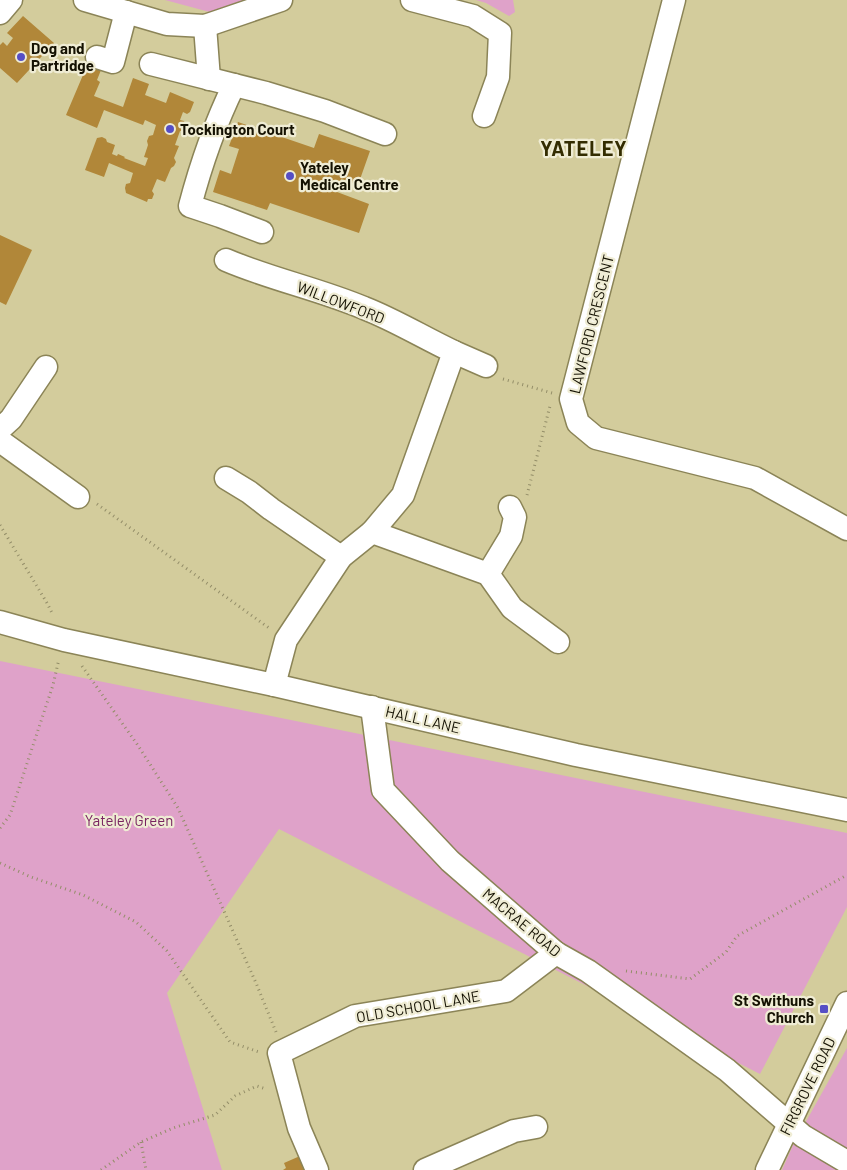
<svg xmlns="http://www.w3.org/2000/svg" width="847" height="1170" viewBox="0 0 847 1170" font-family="Barlow,sans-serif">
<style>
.green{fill:#dfa2c9}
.building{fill:#b18739}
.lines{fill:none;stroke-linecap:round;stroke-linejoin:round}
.minor-casing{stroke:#8b8457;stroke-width:25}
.path{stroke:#938d68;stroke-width:3;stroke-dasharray:1 4;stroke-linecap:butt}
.minor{stroke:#fff;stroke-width:22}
.poi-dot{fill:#564ec5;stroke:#efecd4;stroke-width:2}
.labels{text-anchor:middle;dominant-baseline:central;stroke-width:4.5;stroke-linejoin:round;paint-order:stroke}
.poi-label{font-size:15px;font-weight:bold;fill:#141102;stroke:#efecd4;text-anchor:start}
.street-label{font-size:15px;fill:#141102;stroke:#efecd4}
.park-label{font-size:15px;fill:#782360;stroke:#efecd4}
.district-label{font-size:20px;font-weight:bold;letter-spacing:1px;fill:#332c00;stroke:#efecd4}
</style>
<rect width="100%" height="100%" fill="#d3cc9c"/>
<g class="green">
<path d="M165 0H255L217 14Z"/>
<path d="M476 0H513L515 12 509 16 486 3Z"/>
<path d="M0 661 847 833V907L760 1074 279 829 167 993 222 1170H0Z"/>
<path d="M847 1048V1170H782L794 1143Z"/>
</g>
<g class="building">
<path d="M23 16 54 43 17 83 0 68V45L3 42 7 46 13 38 7 33Z"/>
<path d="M86 58 103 65 97 80 100 82 94 96 123 107 133 78 149 84 145 95 166 103 170 92 194 102 190 112 187 114 183 112 180 120 184 121 186 126 184 130 180 131 175 145 179 146 174 158 176 162 174 166 171 168 165 182 157 179 152 191 154 194 152 199H148L147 202 126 193 125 188 126 184 130 183 133 173 109 163 104 177 85 170 97 138 102 137 106 139 107 142 115 145 112 154 117 156 118 154 125 157 124 158 145 166 148 158 144 157 148 145 147 141 149 136 153 135 156 125 145 120 143 125 104 110 97 128 66 115 83 75 80 74Z"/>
<path d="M238 122 314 148 319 134 370 151 358 185 341 179 337 192 369 204 359 233 270 203 267 210 213 192 220 170 231 174 239 149 229 146Z"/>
<path d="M0 235 32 250 6 305 0 302Z"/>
<path d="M300 1156 306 1170H283L286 1168 284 1163Z"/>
</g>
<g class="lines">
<g class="minor-casing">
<g id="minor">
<path d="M85 0 167 24 205 26 281 0"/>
<path d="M412 0 473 16 500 33 498 77 484 116"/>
<path d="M674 0 571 399 578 423 596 438 755 478 847 529"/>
<path d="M0 13 11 0"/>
<path d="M205 26 209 79"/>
<path d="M97 57 113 62 126 12"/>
<path d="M151 64 266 93 325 111 385 134"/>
<path d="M234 85C215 124 201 164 190 206L220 216 262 232"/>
<path d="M226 260C270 279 319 289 364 308 395 320 424 338 454 352L403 495 372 532 341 557 286 640 274 685"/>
<path d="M454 352 486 366"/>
<path d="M0 429 11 419 46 367"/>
<path d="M0 441 78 497"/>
<path d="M226 478 249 492 271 509 341 557"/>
<path d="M372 532 488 574 512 608 558 642"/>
<path d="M488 574 511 536 515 517 510 507"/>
<path d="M0 622 64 640 274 685 576 755 847 810"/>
<path d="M372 707 383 790 450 861 556 953 588 971 727 1070 803 1136 847 1162"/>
<path d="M317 1170 299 1128 279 1053 355 1016 506 991 556 953"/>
<path d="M425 1170 514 1131 536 1127"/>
<path d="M767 1170 847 1003"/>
</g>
</g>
<g class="path">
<path d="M503 379 552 393"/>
<path d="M527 495 550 406"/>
<path d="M97 504 269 628"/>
<path d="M0 525 47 603 53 615"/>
<path d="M82 666 139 747 178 808 256 983 276 1032"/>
<path d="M0 828 10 815 53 685 59 659"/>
<path d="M0 863 31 877 83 895 136 922 167 951 230 1042 259 1052"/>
<path d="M626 971 690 979 726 952 737 936 847 875"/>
<path d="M141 1142 146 1170"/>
<path d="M101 1170 141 1142 173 1128 215 1115 235 1096 257 1086 266 1089"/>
</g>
<use href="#minor" class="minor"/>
</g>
<g class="poi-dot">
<circle cx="21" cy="57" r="5"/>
<circle cx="170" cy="129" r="5"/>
<circle cx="290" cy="176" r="5"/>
<rect x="819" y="1004" width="10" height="10" rx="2.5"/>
</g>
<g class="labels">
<g class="poi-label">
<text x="31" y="48">Dog and<tspan x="31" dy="17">Partridge</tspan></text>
<text x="180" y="129">Tockington Court</text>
<text x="300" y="167">Yateley<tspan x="300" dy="17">Medical Centre</tspan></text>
<text x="814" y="1000" text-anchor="end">St Swithuns<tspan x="814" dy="17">Church</tspan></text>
</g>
<g class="street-label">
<text transform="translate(341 302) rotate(21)">WILLOWFORD</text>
<text transform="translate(591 324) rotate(-76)">LAWFORD CRESCENT</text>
<text transform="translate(423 719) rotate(13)">HALL LANE</text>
<text transform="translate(522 922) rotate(40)">MACRAE ROAD</text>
<text transform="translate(418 1006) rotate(-10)">OLD SCHOOL LANE</text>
<text transform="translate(807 1086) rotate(-64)">FIRGROVE ROAD</text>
</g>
<g class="park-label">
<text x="129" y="820">Yateley Green</text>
</g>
<g class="district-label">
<text x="584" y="148">YATELEY</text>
</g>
</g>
</svg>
